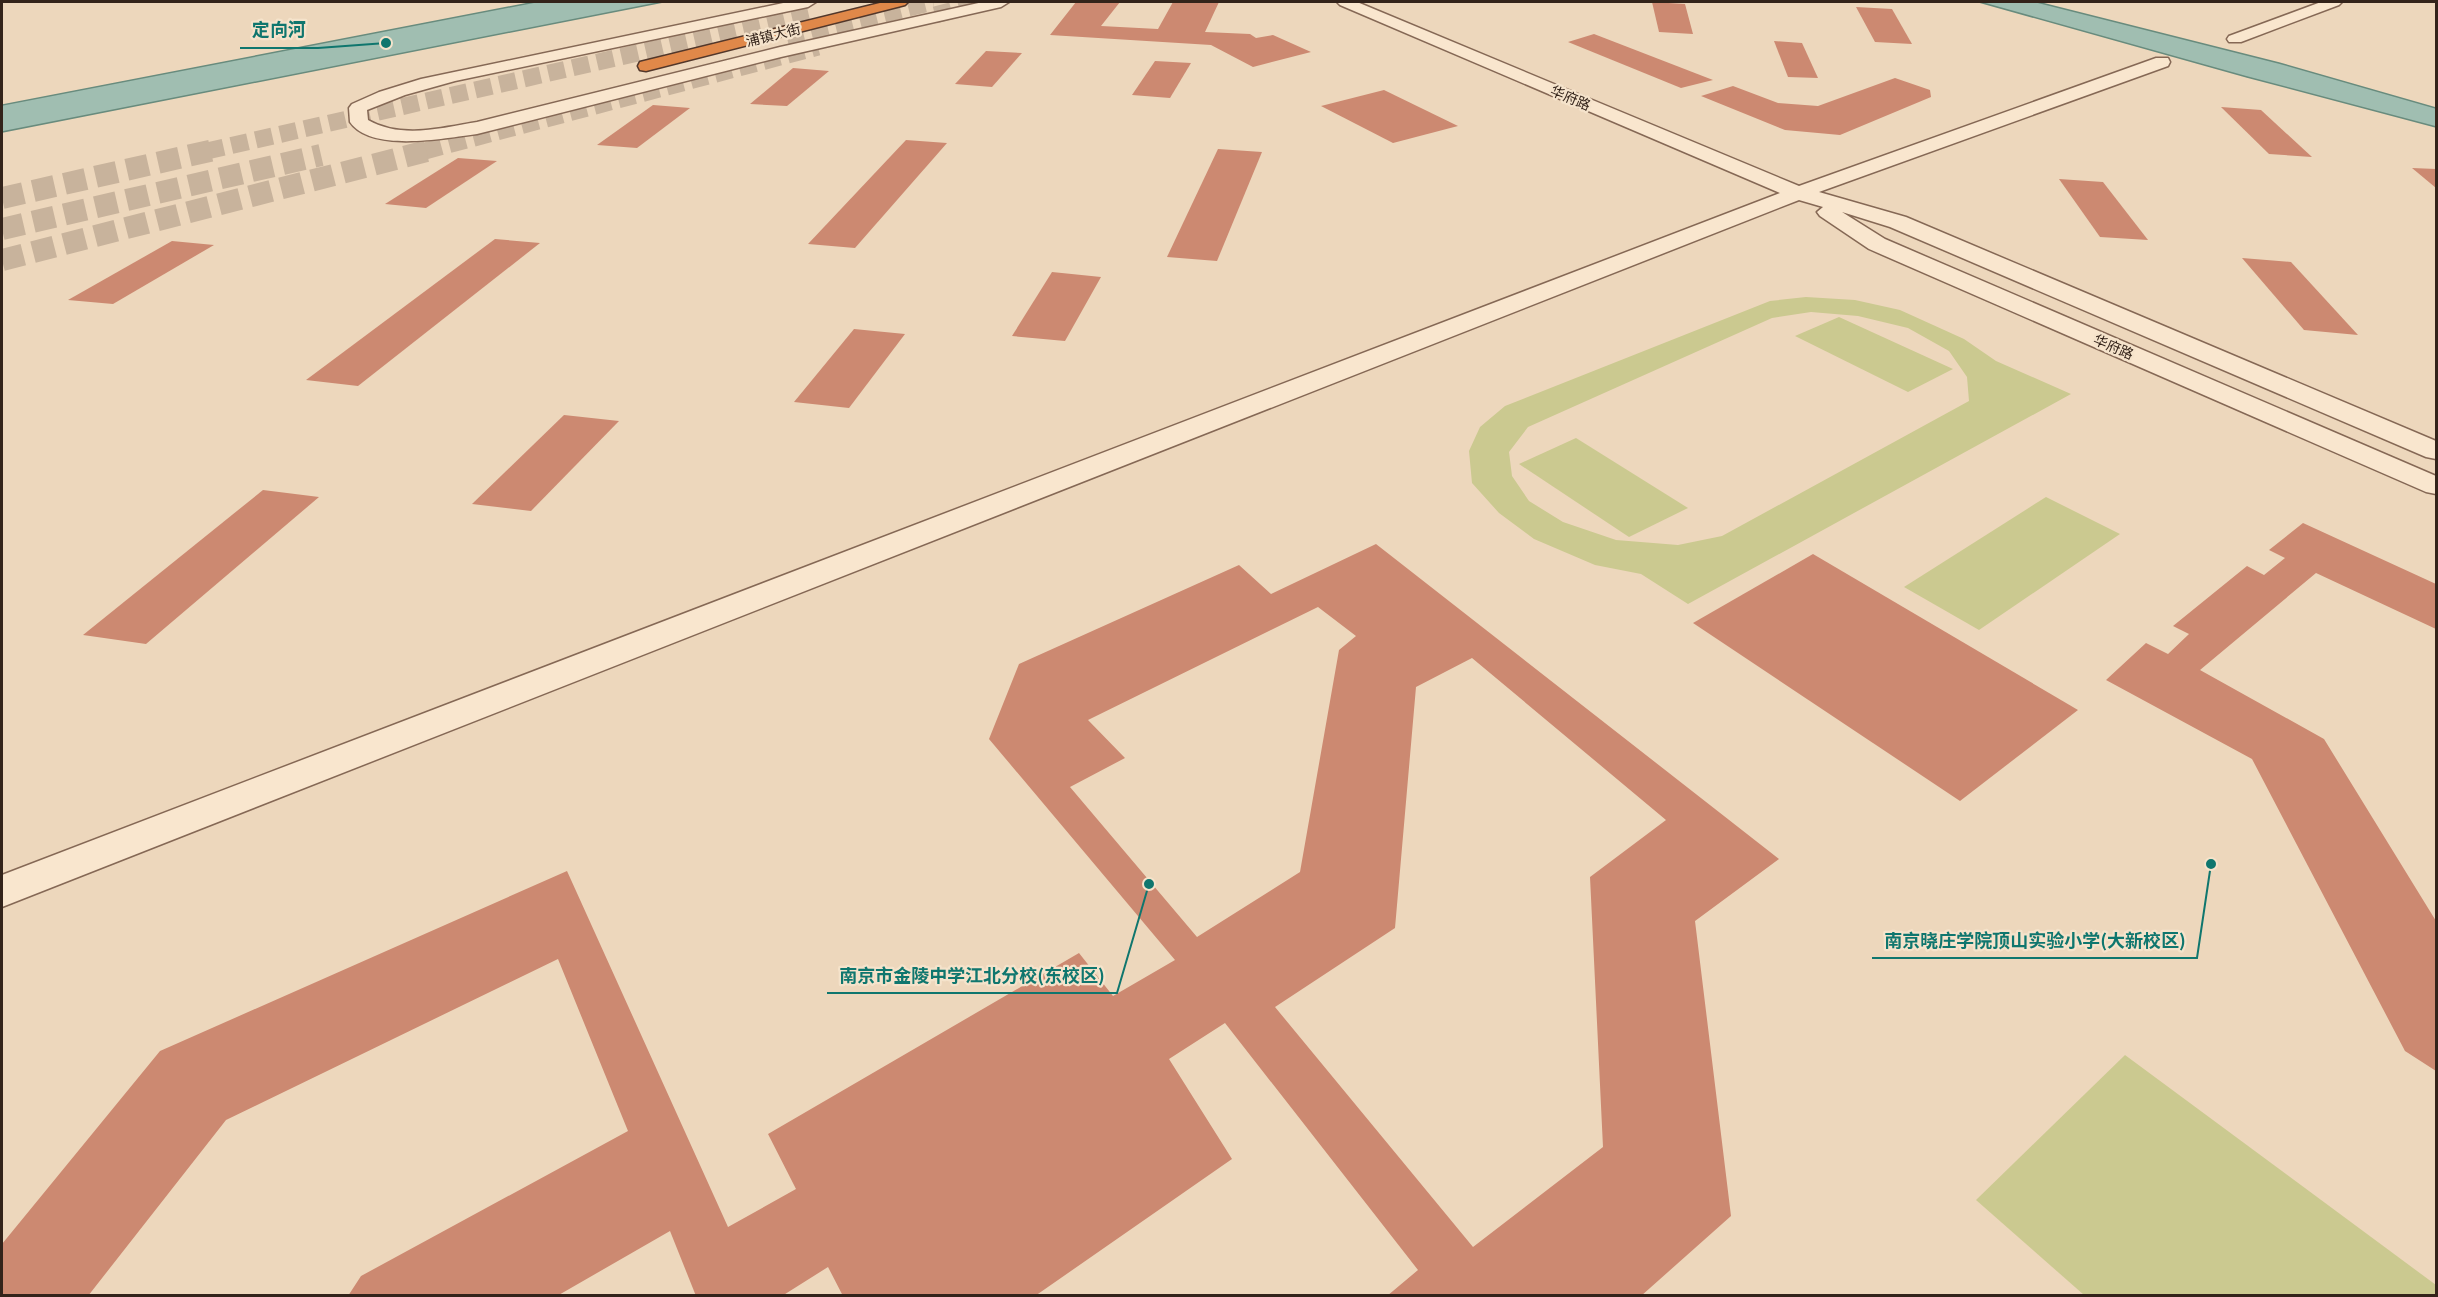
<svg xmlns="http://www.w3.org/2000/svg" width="2438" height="1297" viewBox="0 0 2438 1297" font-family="Georgia,'Noto Sans SC',serif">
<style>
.green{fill:#cbc990;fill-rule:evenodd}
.water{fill:#a0beb1;stroke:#688b7d;stroke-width:1.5}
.building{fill:#cc8971;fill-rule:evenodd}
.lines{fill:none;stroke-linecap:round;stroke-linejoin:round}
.highway-tunnel-far1{stroke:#c8b39c;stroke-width:17;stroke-dasharray:17 8;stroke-linecap:butt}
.highway-tunnel{stroke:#c8b39c;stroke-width:22;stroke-dasharray:22 10;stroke-linecap:butt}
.minor-casing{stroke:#856855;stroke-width:3}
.highway-casing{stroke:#52372a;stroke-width:3}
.minor{fill:#f9e6ce;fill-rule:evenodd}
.highway{fill:#e08849;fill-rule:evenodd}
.labels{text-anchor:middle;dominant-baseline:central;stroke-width:4.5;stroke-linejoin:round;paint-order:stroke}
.far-street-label{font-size:14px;fill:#33231a;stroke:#f5e3cb}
.leader{fill:none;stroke:#0f766e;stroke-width:2}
.callout-dot{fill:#0f766e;stroke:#f5e3cb;stroke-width:2}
.callout-label{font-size:18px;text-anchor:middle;font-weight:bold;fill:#0f766e;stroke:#f5e3cb;stroke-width:4.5;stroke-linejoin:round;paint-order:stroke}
</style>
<rect width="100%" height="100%" fill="#edd7bc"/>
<g class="green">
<path d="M1806 297 1855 300 1900 310 1964 339 1996 361 2071 394 1688 604 1641 574 1595 565 1534 539 1499 513 1472 483 1469 451 1480 427 1505 406 1770 301ZM1811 312 1858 316 1908 328 1949 351 1967 377 1969 401 1722 536 1678 545 1616 540 1563 522 1529 501 1512 476 1509 452 1528 427 1772 318Z"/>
<path d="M1839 317 1953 369 1908 392 1795 336Z"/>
<path d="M1576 438 1688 508 1629 537 1519 464Z"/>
<path d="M2046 497 2120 534 1979 630 1904 587Z"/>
<path d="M2125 1055 2436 1285V1295H2084L1976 1200Z"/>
</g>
<g class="water">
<path d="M535 2H663L2 132V105Z"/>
<path d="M1979 2H2037L2279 63 2436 108V127L2247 77Z"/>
</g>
<g class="building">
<path d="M1076 2H1120L1101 26 1158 29 1173 2H1219L1205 32 1250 34 1256 38 1273 35 1311 52 1253 67 1211 45 1050 35Z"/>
<path d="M1652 2 1685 4 1693 34 1659 32Z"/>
<path d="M1856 7 1892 9 1912 44 1875 42Z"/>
<path d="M1594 34 1713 80 1681 88 1568 42Z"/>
<path d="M1774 41 1802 43 1818 78 1788 77Z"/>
<path d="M986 51 1022 53 992 87 955 84Z"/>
<path d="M1155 61 1191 63 1170 98 1132 95Z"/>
<path d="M793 68 829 71 787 106 750 104Z"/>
<path d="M1895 78 1930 90 1931 97 1840 135 1785 130 1701 96 1733 86 1778 103 1818 106Z"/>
<path d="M1384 90 1458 126 1393 143 1321 106Z"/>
<path d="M653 105 690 108 637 148 597 145Z"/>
<path d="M2221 107 2261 110 2312 157 2269 154Z"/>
<path d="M906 140 947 143 855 248 808 244Z"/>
<path d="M1218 149 1262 152 1217 261 1167 257Z"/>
<path d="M458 158 497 161 426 208 385 204Z"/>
<path d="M2412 168 2436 169V188Z"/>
<path d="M2059 179 2103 182 2148 240 2100 237Z"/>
<path d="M495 239 540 243 358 386 306 380Z"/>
<path d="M172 241 214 245 113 304 68 300Z"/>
<path d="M2242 258 2291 262 2358 335 2304 330Z"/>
<path d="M1052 272 1101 277 1065 341 1012 336Z"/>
<path d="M854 329 905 334 849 408 794 402Z"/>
<path d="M564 415 619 421 531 511 472 504Z"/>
<path d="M263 490 319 497 146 644 83 635Z"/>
<path d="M2303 523 2436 584V629L2316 573 2200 670 2324 739 2436 921V1071L2405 1051 2252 759 2106 680 2146 643 2168 654 2189 634 2173 626 2247 566 2264 575 2285 558 2269 550Z"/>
<path d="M1376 544 1779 859 1695 921 1731 1216 1641 1296H1387L1418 1270 1225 1023 1169 1059 1232 1159 1035 1296H843L828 1267 782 1296H696L670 1231 557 1296H348L361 1276 628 1131 558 959 226 1120 88 1296H2V1244L160 1051 567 871 728 1227 796 1189 768 1134 1079 953 1113 996 1175 960 989 739 1019 664 1239 565 1271 594ZM1318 607 1356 636 1339 650 1300 872 1197 937 1070 787 1125 758 1088 720ZM1472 658 1666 820 1590 877 1603 1147 1473 1247 1275 1007 1395 928 1416 687Z"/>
<path d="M1813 554 2078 710 1960 801 1693 623Z"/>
</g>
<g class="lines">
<g class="highway-tunnel-far1">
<path d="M935 15 984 2"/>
<path d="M787 38 933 2"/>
<path d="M207 151 813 13"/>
<path d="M425 151 818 47"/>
</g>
<g class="highway-tunnel">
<path d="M2 198 214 150"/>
<path d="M2 229 321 155"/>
<path d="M2 260 431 150"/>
</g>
<g class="minor-casing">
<g id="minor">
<path d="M788 2H816L808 7 455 81 405 95 367 110 368 120C401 139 441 128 477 122L780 47 983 2H1009L1001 7 781 57 477 134C446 138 371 153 350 122L349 108 352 104 379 92 421 79Z"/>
<path d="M1337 2H1357L1799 186 2156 58H2168L2170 62 2168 66 1819 192 1906 217 2436 441V459L2426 457 1890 227 1842 212 1885 239 2436 476V494L2426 492 1869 249 1820 216 1817 212 1823 207 1799 200 2 907V875L1780 193 1340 5Z"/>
<path d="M2321 2H2342L2339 5 2241 42H2229L2227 39 2229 36Z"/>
</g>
</g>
<g class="highway-casing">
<path id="highway" d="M884 2H908L905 5 646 71 640 70 638 66 640 62Z"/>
</g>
<use href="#minor" class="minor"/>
<use href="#highway" class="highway"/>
</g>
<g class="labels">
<g class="far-street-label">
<text transform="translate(773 34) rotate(-14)">浦镇大街</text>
<text transform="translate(1571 97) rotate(23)">华府路</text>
<text transform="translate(2114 346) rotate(23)">华府路</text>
</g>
</g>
<path class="leader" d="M386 43L318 48H240M2211 864L2197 958H1872M1149 884L1117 993H827"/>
<g class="callout-dot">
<circle cx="386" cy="43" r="6"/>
<circle cx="2211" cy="864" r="6"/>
<circle cx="1149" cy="884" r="6"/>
</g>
<g class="callout-label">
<text x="279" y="36">定向河</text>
<text x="2035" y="947">南京晓庄学院顶山实验小学(大新校区)</text>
<text x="972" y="982">南京市金陵中学江北分校(东校区)</text>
</g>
<rect width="2438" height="1297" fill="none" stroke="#33231a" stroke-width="6"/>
</svg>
